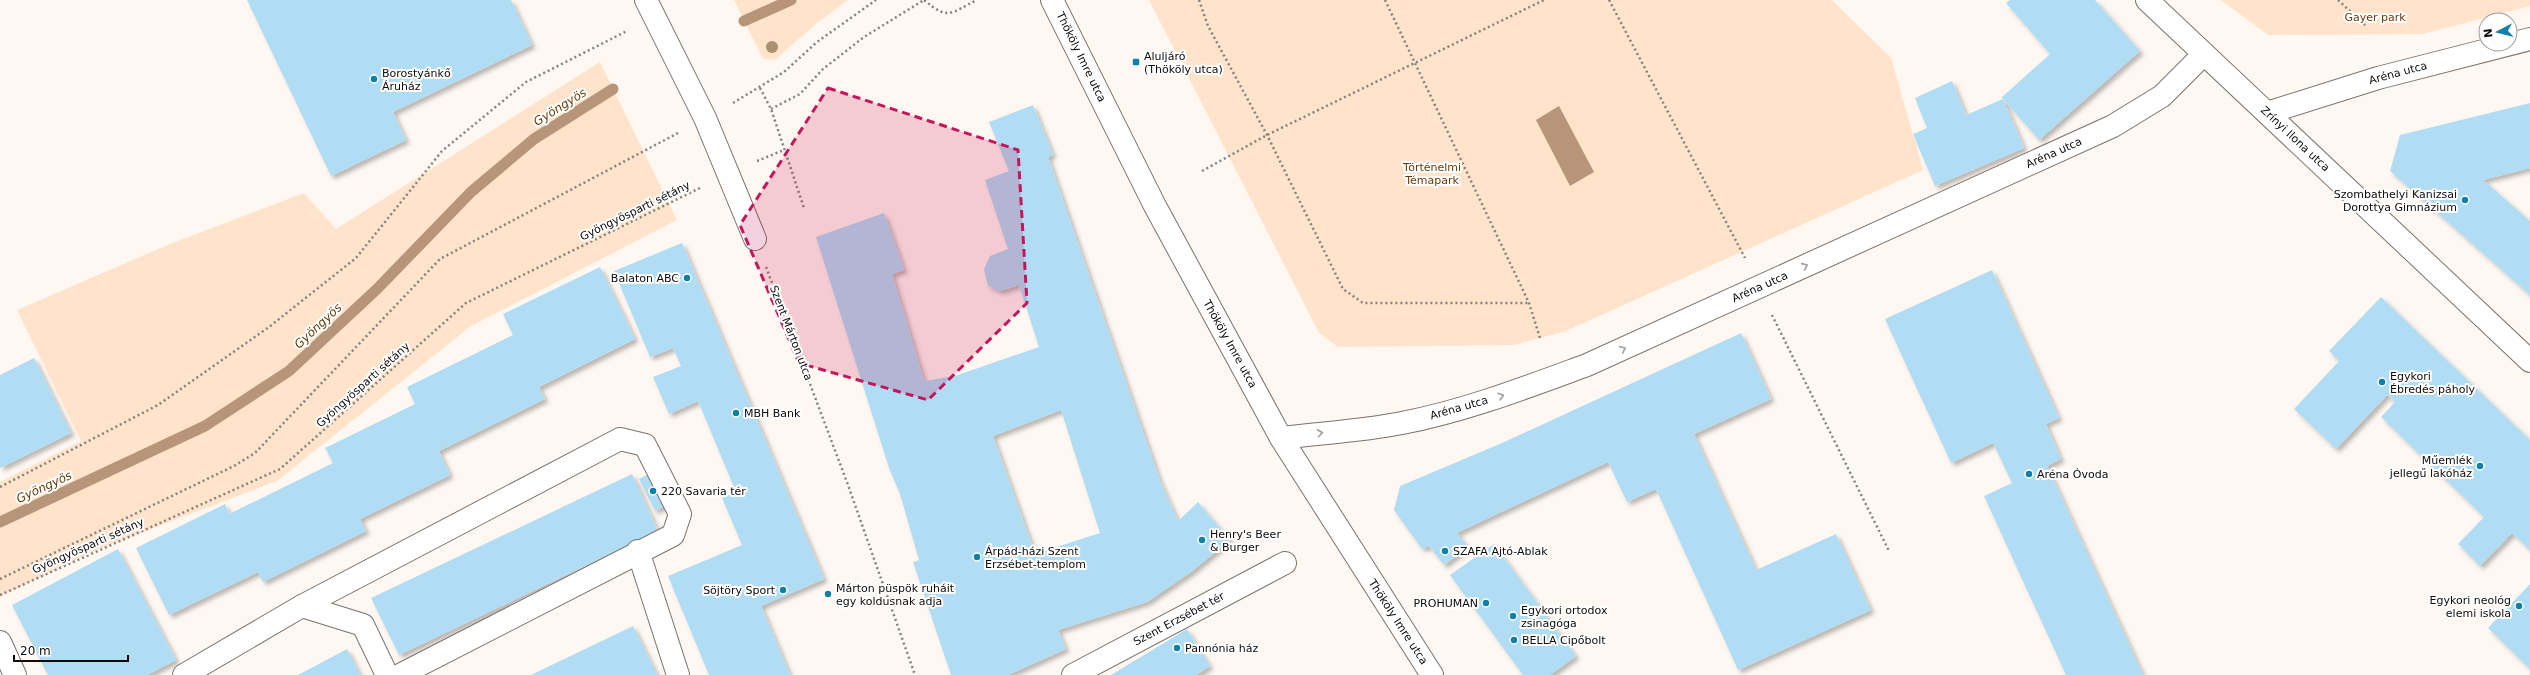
<svg xmlns="http://www.w3.org/2000/svg" width="2530" height="675" viewBox="0 0 2530 675" font-family="'DejaVu Sans',sans-serif">
<style>
.green{fill:#ffe3ca}
.water{fill:#b69578}
.lines{fill:none;stroke-linecap:round;stroke-linejoin:round}
.stream{stroke:#b69578;stroke-width:11}
.building{fill:#b0ddf4;fill-rule:evenodd;filter:url(#shadow)}
.minor-casing{stroke:#7a736c;stroke-width:24}
.path{stroke:#86817d;stroke-width:2.5;stroke-dasharray:2 3;stroke-linecap:butt}
.minor{stroke:#fff;stroke-width:22}
.tree{fill:#ab9070}
.oneway{stroke:#9f9d9d}
.marked{fill:#c2185b;fill-opacity:0.2;stroke:#c2185b;stroke-width:3;stroke-dasharray:8 5;stroke-linejoin:round}
.poi-dot{fill:#1180a8;stroke:#fff;stroke-width:1.5}
.labels{text-anchor:middle;dominant-baseline:central;stroke-width:4;stroke-linejoin:round;paint-order:stroke}
.park-label{font-size:11px;fill:#673b06;stroke:#fff}
.poi-label{font-size:11px;fill:#0e0b09;stroke:#fff;text-anchor:start}
.street-label{font-size:11px;fill:#0e0b09;stroke:#fff}
.water-label{font-size:12px;font-style:italic;fill:#663b05;stroke:#fff}
</style>
<defs>
<filter id="shadow"><feDropShadow dx="3.5" dy="3.5" stdDeviation="2" flood-color="#0004"/></filter>
</defs>
<rect width="100%" height="100%" fill="#fff8f2"/>
<g class="green">
<path d="M734 0H848L817 23 775 60 763 59Z"/>
<path d="M1149 0H1832L1891 58 1923 170 1566 331 1514 345 1338 347 1319 333Z"/>
<path d="M2221 0H2530V6L2423 34 2268 35Z"/>
<path d="M600 62 677 220 471 326 277 481 96 550 0 597V482L81 441 17 310 170 244 304 193 336 229Z"/>
</g>
<path class="water" d="M1559 106 1594 172 1570 186 1536 120Z"/>
<g class="lines">
<g class="stream">
<path d="M744 21 791 0"/>
<path d="M0 522 205 426 289 371 377 289 471 192 534 139 613 89"/>
</g>
</g>
<g class="building">
<path d="M247 0H511L532 45 393 112 406 140 331 176Z"/>
<path d="M2010 0H2095L2140 51 2039 140 2003 99 2024 148 1935 186 1913 134 1927 128 1915 98 1952 81 1966 115 2003 99 2002 97 2050 54 2006 3Z"/>
<path d="M2530 103V168L2483 180 2530 221V295L2390 171 2400 135Z"/>
<path d="M1033 105 1053 155 1048 157 1160 481 1178 521 1198 502 1230 540 1191 572 1147 602 1058 630 1066 649 1008 675H951L913 562 919 560 900 494 889 468 816 237 884 213 904 270 892 274 924 381 955 376 1039 347 1019 285 1000 291 988 286 984 269 990 256 1008 249 985 180 1009 171 989 122ZM1061 410 1100 533 1035 554 993 436Z"/>
<path d="M682 243 824 579 761 606 790 675H709L668 576 742 545 722 498 736 492 698 401 669 414 653 377 681 366 673 348 650 357 614 271Z"/>
<path d="M600 267 635 339 539 387 545 399 439 451 450 475 360 519 366 531 263 582 258 572 169 615 136 548 225 504 229 514 333 463 325 448 415 404 407 387 513 335 503 314Z"/>
<path d="M1992 270 2059 418 2046 424 2061 459 2047 466 2143 675H2066L1984 496 2012 483 1993 443 1951 463 1885 319Z"/>
<path d="M2381 297 2530 440V550L2512 533 2480 566 2458 544 2484 517 2381 417 2395 402 2387 395 2336 449 2294 409 2339 361 2329 351Z"/>
<path d="M1741 333 1771 399 1694 434 1756 570 1836 534 1871 610 1738 670 1656 489 1627 502 1608 462 1446 538 1457 533 1468 547 1444 565 1429 546 1422 549 1394 510 1400 486 1502 443Z"/>
<path d="M34 358 71 433 0 468V375Z"/>
<path d="M652 472 668 504 655 511 639 479Z"/>
<path d="M632 474 658 531 399 655 371 598Z"/>
<path d="M1494 544 1576 656 1550 675H1523L1450 575Z"/>
<path d="M118 549 176 660 147 675H48L12 605Z"/>
<path d="M2530 584V669L2488 628Z"/>
<path d="M633 626 657 675H532L537 672Z"/>
<path d="M1187 629 1210 666 1196 675H1111Z"/>
<path d="M347 649 360 675H298Z"/>
</g>
<g class="lines">
<g class="minor-casing">
<g id="minor">
<path d="M646 0 705 118 755 239"/>
<path d="M1052 0 1155 206 1281 438 1432 675"/>
<path d="M2147 0 2530 361"/>
<path d="M2267 113 2378 78 2530 39"/>
<path d="M1281 438C1321 433 1362 431 1402 423 1465 411 1527 387 1587 365L2113 126 2162 96 2204 54"/>
<path d="M638 551 678 675"/>
<path d="M302 606 363 625 387 675"/>
<path d="M0 642 15 675"/>
<path d="M184 675 302 606 620 439 645 445 680 514 673 535 400 675"/>
<path d="M1073 675 1285 563"/>
</g>
</g>
<g class="path">
<path d="M924 0C949 21 950 13 977 0"/>
<path d="M1199 0 1208 26 1267 135 1343 289 1363 303H1529"/>
<path d="M1385 0 1529 303 1540 338"/>
<path d="M1609 0 1745 258"/>
<path d="M2338 0 2366 26"/>
<path d="M760 88 771 109 804 208"/>
<path d="M733 103 784 72 817 42 876 0"/>
<path d="M771 109 800 94 823 69 864 37 924 0"/>
<path d="M757 161 784 150"/>
<path d="M1202 171 1267 135 1544 0"/>
<path d="M766 267 848 485 915 675"/>
<path d="M1772 315 1889 551"/>
<path d="M0 487 158 405 269 327 356 258 442 151 526 82 627 31"/>
<path d="M0 579 234 466 255 453 440 259 678 133"/>
<path d="M0 595 280 469 466 303 700 188"/>
</g>
<use href="#minor" class="minor"/>
</g>
<circle class="tree" cx="772" cy="47" r="6"/>
<defs><path id="oneway-chevron" d="M-2-3.5L2.5 0L-2 3.5" fill="none" stroke-width="1.6" stroke-linecap="round" stroke-linejoin="round"/></defs>
<g class="oneway">
<use href="#oneway-chevron" transform="translate(1805 266) rotate(-24)"/>
<use href="#oneway-chevron" transform="translate(1623 349) rotate(-25)"/>
<use href="#oneway-chevron" transform="translate(1501 396) rotate(-17)"/>
<use href="#oneway-chevron" transform="translate(1320 433) rotate(-7)"/>
</g>
<path class="marked" d="M828 88 1018 150 1027 303 928 400 799 363 740 225Z"/>
<g class="poi-dot">
<rect x="1132" y="58" width="8" height="8" rx="2"/>
<circle cx="374" cy="79" r="4"/>
<circle cx="2465" cy="200" r="4"/>
<circle cx="687" cy="278" r="4"/>
<circle cx="2382" cy="382" r="4"/>
<circle cx="736" cy="413" r="4"/>
<circle cx="2480" cy="466" r="4"/>
<circle cx="2029" cy="474" r="4"/>
<circle cx="653" cy="491" r="4"/>
<circle cx="1202" cy="540" r="4"/>
<circle cx="1445" cy="551" r="4"/>
<circle cx="977" cy="557" r="4"/>
<circle cx="783" cy="590" r="4"/>
<circle cx="828" cy="594" r="4"/>
<circle cx="1486" cy="603" r="4"/>
<circle cx="2519" cy="606" r="4"/>
<circle cx="1513" cy="616" r="4"/>
<circle cx="1514" cy="640" r="4"/>
<circle cx="1177" cy="648" r="4"/>
</g>
<g class="labels">
<g class="park-label">
<text x="2375" y="17">Gayer park</text>
<text x="1432" y="167">Történelmi<tspan x="1432" dy="13">Témapark</tspan></text>
</g>
<g class="poi-label">
<text x="1144" y="56">Aluljáró<tspan x="1144" dy="13">(Thököly utca)</tspan></text>
<text x="382" y="73">Borostyánkő<tspan x="382" dy="13">Áruház</tspan></text>
<text x="2457" y="194" text-anchor="end">Szombathelyi Kanizsai<tspan x="2457" dy="13">Dorottya Gimnázium</tspan></text>
<text x="679" y="278" text-anchor="end">Balaton ABC</text>
<text x="2390" y="376">Egykori<tspan x="2390" dy="13">Ébredés páholy</tspan></text>
<text x="744" y="413">MBH Bank</text>
<text x="2472" y="460" text-anchor="end">Műemlék<tspan x="2472" dy="13">jellegű lakóház</tspan></text>
<text x="2037" y="474">Aréna Óvoda</text>
<text x="661" y="491">220 Savaria tér</text>
<text x="1210" y="534">Henry's Beer<tspan x="1210" dy="13">&amp; Burger</tspan></text>
<text x="985" y="551">Árpád-házi Szent<tspan x="985" dy="13">Erzsébet-templom</tspan></text>
<text x="1453" y="551">SZAFA Ajtó-Ablak</text>
<text x="836" y="588">Márton püspök ruháit<tspan x="836" dy="13">egy koldusnak adja</tspan></text>
<text x="775" y="590" text-anchor="end">Söjtöry Sport</text>
<text x="2511" y="600" text-anchor="end">Egykori neológ<tspan x="2511" dy="13">elemi iskola</tspan></text>
<text x="1478" y="603" text-anchor="end">PROHUMAN</text>
<text x="1521" y="610">Egykori ortodox<tspan x="1521" dy="13">zsinagóga</tspan></text>
<text x="1522" y="640">BELLA Cipőbolt</text>
<text x="1185" y="648">Pannónia ház</text>
</g>
<g class="street-label">
<text transform="translate(1081 57) rotate(64)">Thököly Imre utca</text>
<text transform="translate(2398 73) rotate(-15)">Aréna utca</text>
<text transform="translate(2295 139) rotate(43)">Zrínyi Ilona utca</text>
<text transform="translate(2054 153) rotate(-24)">Aréna utca</text>
<text transform="translate(635 211) rotate(-26)">Gyöngyösparti sétány</text>
<text transform="translate(1760 287) rotate(-24)">Aréna utca</text>
<text transform="translate(791 333) rotate(69)">Szent Márton utca</text>
<text transform="translate(1230 344) rotate(61)">Thököly Imre utca</text>
<text transform="translate(363 385) rotate(-42)">Gyöngyösparti sétány</text>
<text transform="translate(1459 408) rotate(-16)">Aréna utca</text>
<text transform="translate(88 546) rotate(-24)">Gyöngyösparti sétány</text>
<text transform="translate(1179 619) rotate(-28)">Szent Erzsébet tér</text>
<text transform="translate(1398 622) rotate(57)">Thököly Imre utca</text>
</g>
<g class="water-label">
<text transform="translate(560 107) rotate(-32)">Gyöngyös</text>
<text transform="translate(318 326) rotate(-43)">Gyöngyös</text>
<text transform="translate(44 487) rotate(-25)">Gyöngyös</text>
</g>
</g>
<g transform="translate(2498 32) rotate(263)"><circle r="19" fill="#ffffff" stroke="#9f9d9d"/>
<path d="M0-3L7 15L0 10L-7 15Z" fill="#1180a8"/>
<text y="-6" font-size="11" font-weight="bold" text-anchor="middle" fill="#0e0b09">N</text>
</g>
<path d="M14 655v6h114v-6" fill="none" stroke="#0e0b09" stroke-width="2"/>
<text x="20" y="655" font-size="12" fill="#0e0b09" stroke="#ffffff" stroke-width="3" paint-order="stroke">20 m</text>
</svg>
